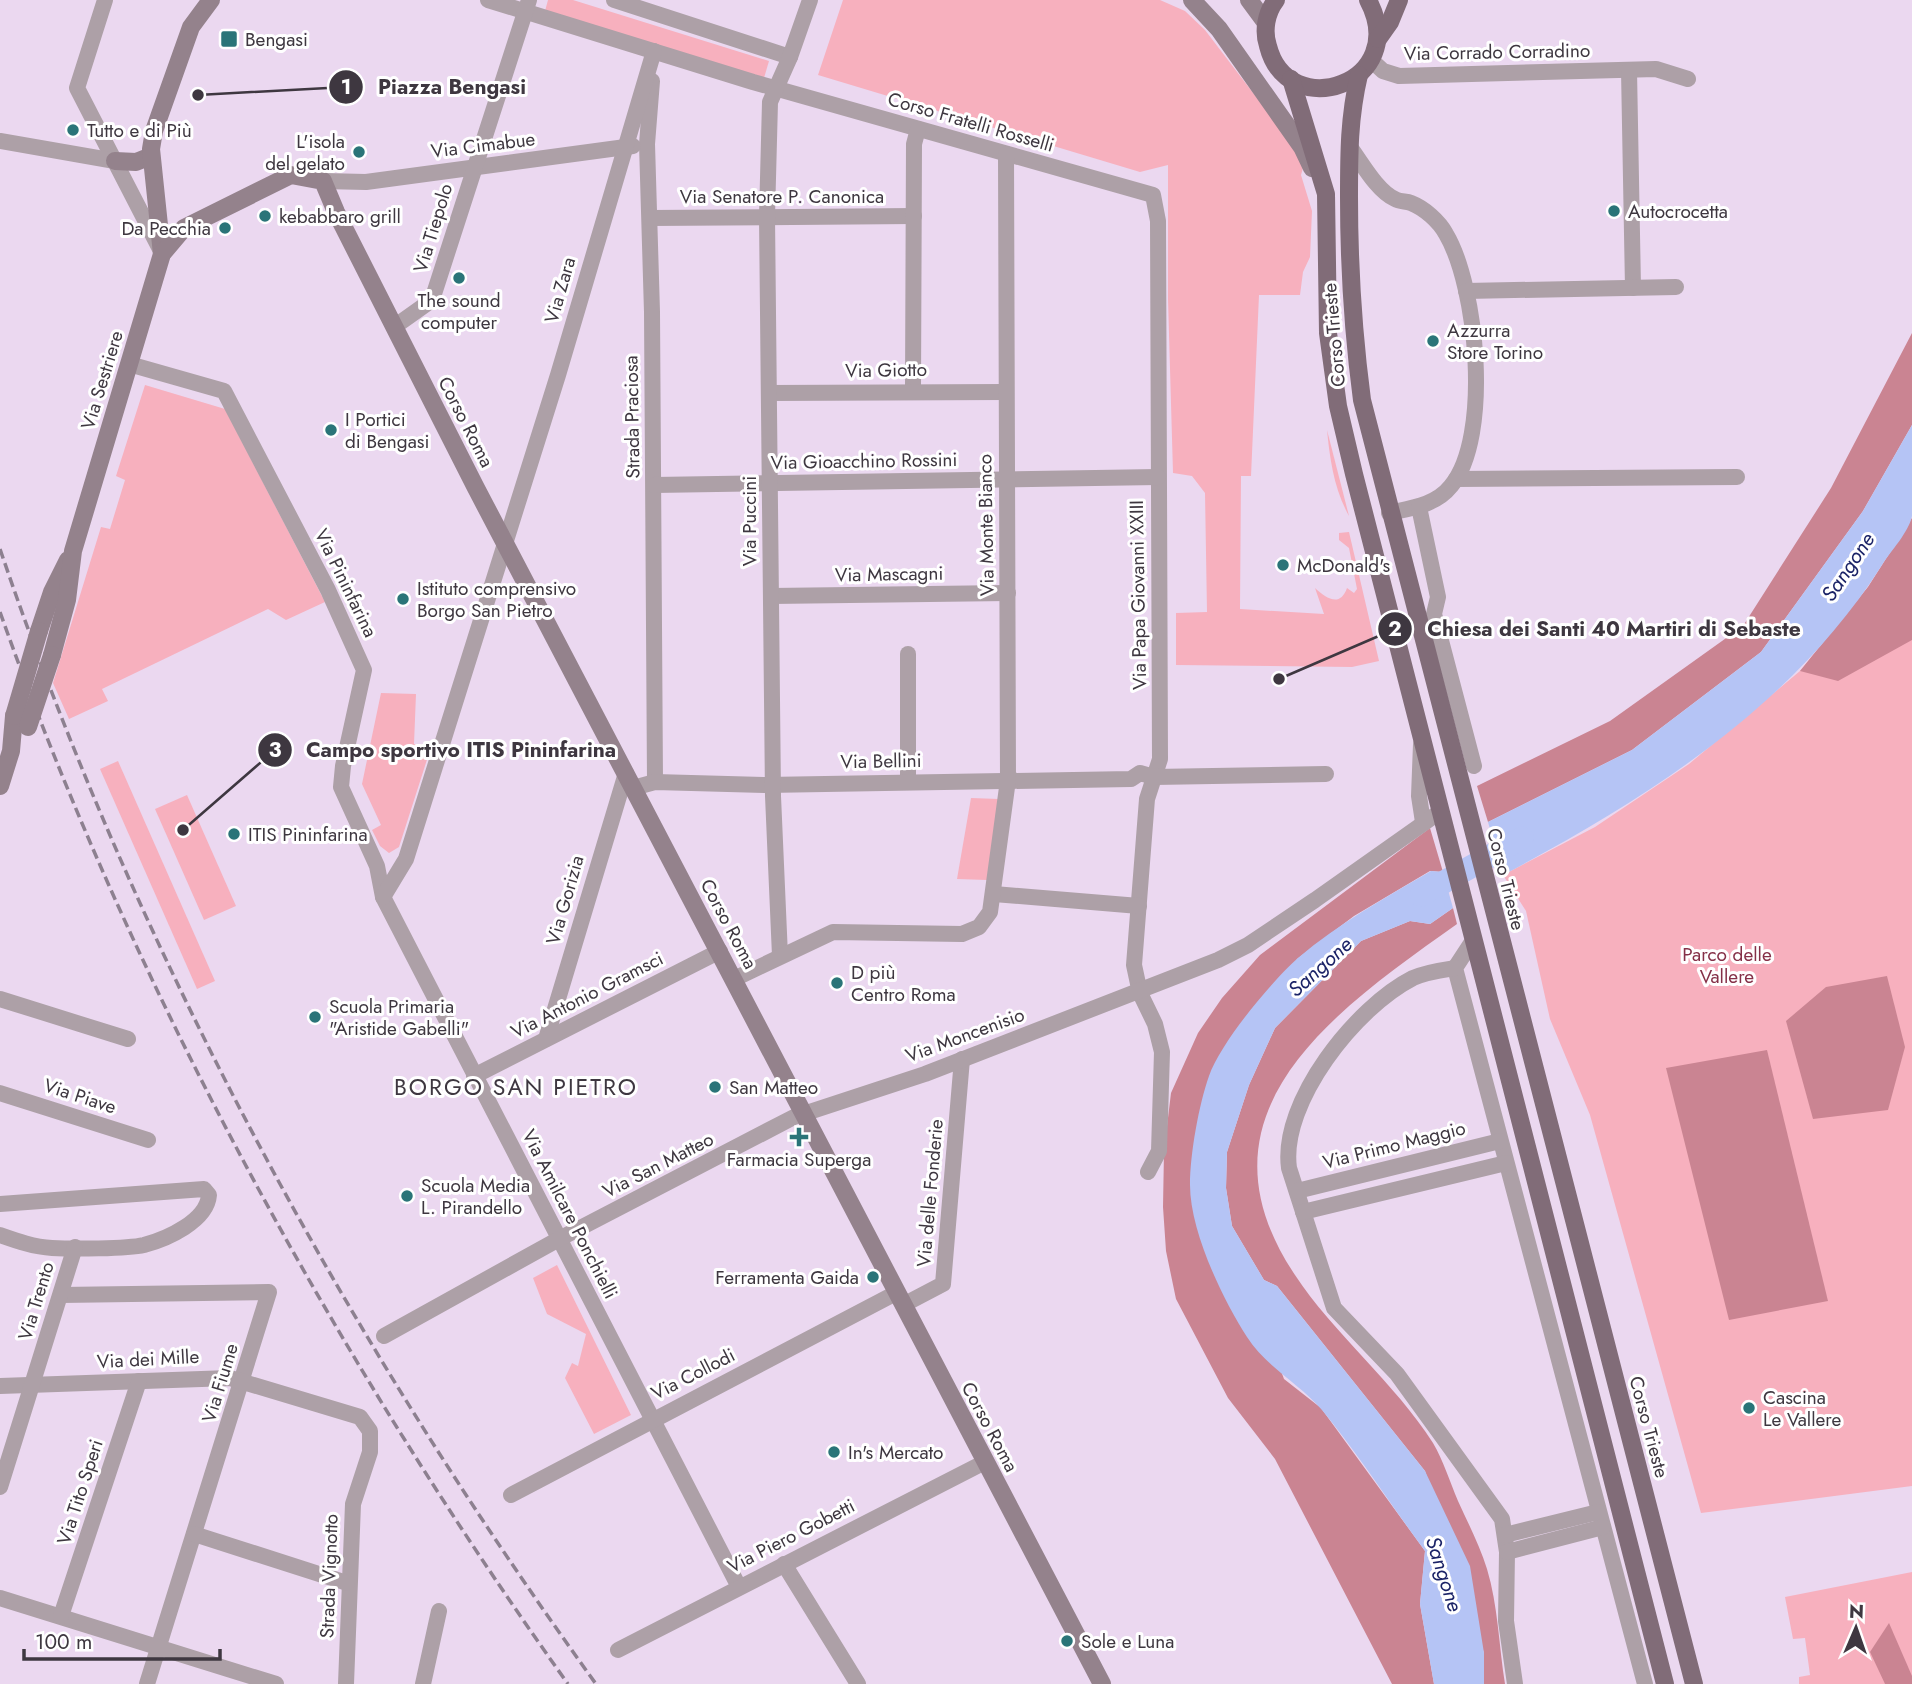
<svg xmlns="http://www.w3.org/2000/svg" width="1912" height="1684" viewBox="0 0 1912 1684" font-family="Jost,sans-serif">
<style>
.green{fill:#f7b0be}
.forest{fill:#ca8492}
.water{fill:#b5c4f5}
.lines{fill:none;stroke-linecap:round;stroke-linejoin:round}
.river{stroke:#b5c4f5;stroke-width:23}
.street{stroke:#ada0a7;stroke-width:16}
.secondary{stroke:#94828c;stroke-width:18}
.primary{stroke:#816c78;stroke-width:18}
.rail{stroke:#8d8090;stroke-width:3.5;stroke-dasharray:10 5;stroke-linecap:butt}
.secondary-bridge{stroke:#94828c;stroke-width:18}
.poi-dot{fill:#2a7478;stroke:#fff;stroke-width:2.5}
.labels{text-anchor:middle;dominant-baseline:central;stroke-width:6;stroke-linejoin:round;paint-order:stroke}
.poi-label{font-size:19px;fill:#3e3740;stroke:#fff;text-anchor:start}
.street-label{font-size:19px;fill:#3e3740;stroke:#fff}
.park-label{font-size:19px;fill:#853048;stroke:#fff}
.water-label{font-size:21px;font-style:italic;fill:#1b2367;stroke:#fff}
.quarter-label{font-size:23px;letter-spacing:2px;fill:#3e3740;stroke:#fff}
.leader{fill:none;stroke:#3e3740;stroke-width:2.5}
.callout-dot{fill:#3e3740;stroke:#fff;stroke-width:2.5}
.mark-label{font-size:21px;text-anchor:middle;font-weight:bold;fill:#fff}
.callout-label{font-size:21px;text-anchor:middle;font-weight:bold;fill:#3e3740;stroke:#fff;stroke-width:6;stroke-linejoin:round;paint-order:stroke}
</style>
<rect width="100%" height="100%" fill="#ebd8f0"/>
<g class="green">
<path d="M548 0H573L769 61 764 78 545 11Z"/>
<path d="M843 0H1160L1185 11 1205 30 1305 161 1301 175 1312 211 1310 257 1303 272 1300 295H1259L1251 476H1241L1240 609 1324 614 1315 588C1326 598 1340 608 1347 588L1354 593 1357 589 1349 548 1339 540V533L1349 532 1379 661 1352 667 1176 665V613L1207 612 1205 493 1192 476 1173 473 1168 299V165L1140 172 818 75Z"/>
<path d="M145 385 225 409 325 602 286 620 268 609 102 689 108 701 69 719 53 683 101 527 110 529 125 480 116 476Z"/>
<path d="M1327 430 1349 516C1334 489 1330 460 1327 430Z"/>
<path d="M1912 518V1486L1701 1513 1590 1115 1550 1019 1526 911 1503 875 1595 827 1689 764 1800 671 1868 587Z"/>
<path d="M381 693 416 694 414 744H432L399 847 389 853 380 846 372 830 381 825 362 784Z"/>
<path d="M118 761 215 981 197 989 100 769Z"/>
<path d="M187 795 236 906 204 920 155 809Z"/>
<path d="M971 798 999 799 987 880 957 879Z"/>
<path d="M557 1265 631 1415 594 1434 565 1378 572 1363 578 1366 586 1334 547 1314 533 1278Z"/>
<path d="M1912 1572V1684H1799V1677L1810 1675 1805 1638 1793 1639 1785 1597Z"/>
</g>
<g class="forest">
<path d="M1912 333V425L1863 511 1761 652 1632 750 1488 822 1477 786 1610 721 1743 626 1831 488Z"/>
<path d="M1912 518V640L1838 681 1800 671 1868 587Z"/>
<path d="M1430 828 1443 872 1430 871 1354 916 1297 959 1195 1141 1284 1379 1321 1408 1425 1551 1420 1604 1434 1684H1392L1275 1459 1228 1398 1176 1299 1166 1251 1163 1207 1164 1151 1171 1093 1198 1033 1222 998 1260 955Z"/>
<path d="M1453 908 1457 924C1336 1010 1186 1112 1295 1275 1333 1333 1395 1383 1433 1443 1443 1460 1450 1482 1458 1501 1468 1523 1480 1546 1487 1569 1498 1605 1499 1647 1505 1684H1484V1653L1425 1471 1277 1286 1264 1280 1232 1226 1226 1188 1227 1152 1249 1085 1275 1028 1361 941 1410 921 1430 924Z"/>
<path d="M1887 976 1905 1047 1888 1110 1813 1119 1786 1021 1826 987Z"/>
<path d="M1767 1050 1828 1301 1729 1320 1666 1068Z"/>
<path d="M1889 1623 1912 1676V1684H1885L1870 1652Z"/>
</g>
<g class="water">
<path d="M1912 425C1912 454 1912 488 1912 516 1909 532 1890 552 1882 565 1792 707 1648 798 1503 875L1488 822 1632 750 1761 652 1863 511Z"/>
<path d="M1431 871 1443 872 1453 908 1430 924 1410 921 1361 941 1275 1028 1249 1085 1227 1152 1226 1188 1232 1226 1264 1280 1277 1286 1425 1471 1470 1566 1484 1653V1684H1434L1420 1604 1425 1551C1391 1505 1359 1455 1322 1410 1300 1384 1266 1367 1247 1337 1222 1298 1190 1231 1190 1185 1190 1154 1199 1104 1209 1076 1221 1042 1271 982 1298 958 1339 923 1385 898 1431 871Z"/>
</g>
<g class="lines">
<path class="river" d="M1421 895 1522 838"/>
<g class="street">
<path d="M105 0 77 88 162 253"/>
<path d="M488 0 753 82 1153 195 1158 221 1160 759 1147 799 1134 965 1140 993 1155 1024 1162 1052 1159 1151 1148 1172"/>
<path d="M614 0 790 57"/>
<path d="M1371 60 1383 71 1399 76 1656 69 1688 79"/>
<path d="M1629 70 1633 288"/>
<path d="M652 81 647 144 652 312 655 782"/>
<path d="M0 141 115 161"/>
<path d="M1350 147C1362 163 1377 191 1395 199 1400 202 1406 201 1411 203 1424 208 1439 221 1446 234 1477 286 1492 437 1451 486 1436 505 1412 508 1389 513"/>
<path d="M323 181 366 182 633 146"/>
<path d="M650 218 914 216"/>
<path d="M1466 291 1676 287"/>
<path d="M394 327 432 300 529 0"/>
<path d="M129 364 224 391 328 590 364 670 343 766 341 787 377 866 383 897 739 1587"/>
<path d="M913 390 914 144 918 129"/>
<path d="M769 393 1005 392"/>
<path d="M1456 479 1737 477"/>
<path d="M654 485 1158 477"/>
<path d="M1419 507 1438 597 1434 614 1474 766"/>
<path d="M771 596 1008 593"/>
<path d="M908 654V781"/>
<path d="M1421 744 1419 796 1423 822"/>
<path d="M633 788 655 782 766 785 1131 779 1140 773 1154 777 1326 774"/>
<path d="M994 894 1139 906"/>
<path d="M383 897 406 859 558 375 654 51"/>
<path d="M1472 942 1455 968 1645 1684"/>
<path d="M780 956 773 796 767 216 770 102 790 57 810 0"/>
<path d="M1455 968C1442 970 1426 972 1413 978 1356 1007 1280 1102 1289 1168L1334 1308 1397 1374 1502 1519 1507 1552 1506 1621 1515 1684"/>
<path d="M734 979 833 932 962 934 979 927 990 912 1008 780 1006 154"/>
<path d="M0 999 128 1039"/>
<path d="M546 1039 626 773"/>
<path d="M474 1076 720 951"/>
<path d="M0 1093 148 1140"/>
<path d="M1297 1191 1500 1141"/>
<path d="M0 1204 204 1189 209 1195C207 1221 167 1239 144 1245 127 1249 71 1249 52 1248 34 1247 17 1241 0 1235"/>
<path d="M1303 1212 1506 1163"/>
<path d="M61 1295 269 1292 147 1684"/>
<path d="M903 1305 943 1284 962 1059"/>
<path d="M384 1336 559 1239 794 1117 925 1074 1218 960 1248 945 1315 900 1441 811"/>
<path d="M0 1386 230 1378 360 1417 370 1431V1452L353 1504 346 1684"/>
<path d="M0 1487 75 1247"/>
<path d="M511 1495 896 1293"/>
<path d="M194 1534 347 1583"/>
<path d="M1505 1535 1598 1512"/>
<path d="M1507 1552 1603 1527"/>
<path d="M784 1564 858 1684"/>
<path d="M0 1598 276 1684"/>
<path d="M61 1616 139 1381"/>
<path d="M618 1650 985 1462"/>
<path d="M423 1684 439 1611"/>
</g>
<g class="secondary">
<path d="M1192 0 1219 29 1302 147 1312 168"/>
<path d="M1249 0 1266 23"/>
<path d="M115 161 136 162 151 156"/>
<path d="M162 254 151 149 154 131 191 27 211 0"/>
<path d="M39 631 52 592 68 560"/>
<path d="M52 655 67 600 73 551 162 254 184 228 291 175 323 181 336 212 476 488 1102 1684"/>
<path d="M0 786 11 751 14 716"/>
</g>
<g class="primary">
<path d="M1276 0C1266 13 1263 31 1268 46 1288 125 1412 83 1368 0"/>
<path d="M1378 39 1390 22 1399 0"/>
<path d="M1359 75C1349 117 1349 154 1349 197 1349 265 1353 332 1362 400L1694 1684"/>
<path d="M1291 79 1326 194 1328 333 1338 406 1354 474 1665 1684"/>
</g>
<g class="rail">
<path d="M0 549C137 954 346 1338 596 1684"/>
<path d="M0 612C133 989 336 1359 568 1684"/>
</g>
<g class="secondary-bridge">
<path d="M14 716 39 631"/>
<path d="M28 727 52 655"/>
</g>
</g>
<g class="poi-dot">
<rect x="220" y="30" width="18" height="18" rx="3.5"/>
<circle cx="73" cy="130" r="7"/>
<circle cx="359" cy="152" r="7"/>
<circle cx="1614" cy="211" r="7"/>
<circle cx="265" cy="216" r="7"/>
<circle cx="225" cy="228" r="7"/>
<circle cx="459" cy="278" r="7"/>
<circle cx="1433" cy="341" r="7"/>
<circle cx="331" cy="430" r="7"/>
<circle cx="1283" cy="565" r="7"/>
<circle cx="403" cy="599" r="7"/>
<circle cx="234" cy="834" r="7"/>
<circle cx="837" cy="983" r="7"/>
<circle cx="315" cy="1017" r="7"/>
<circle cx="715" cy="1087" r="7"/>
<path d="M795.5 1126.5h7v7h7v7h-7v7h-7v-7h-7v-7h7z"/>
<circle cx="407" cy="1196" r="7"/>
<circle cx="873" cy="1277" r="7"/>
<circle cx="1749" cy="1408" r="7"/>
<circle cx="834" cy="1452" r="7"/>
<circle cx="1067" cy="1641" r="7"/>
</g>
<g class="labels">
<g class="poi-label">
<text x="245" y="39">Bengasi</text>
<text x="87" y="130">Tutto e di Più</text>
<text x="345" y="141" text-anchor="end">L'isola<tspan x="345" dy="22">del gelato</tspan></text>
<text x="1628" y="211">Autocrocetta</text>
<text x="279" y="216">kebabbaro grill</text>
<text x="211" y="228" text-anchor="end">Da Pecchia</text>
<text x="459" y="300" text-anchor="middle">The sound<tspan x="459" dy="22">computer</tspan></text>
<text x="1447" y="330">Azzurra<tspan x="1447" dy="22">Store Torino</tspan></text>
<text x="345" y="419">I Portici<tspan x="345" dy="22">di Bengasi</tspan></text>
<text x="1297" y="565">McDonald's</text>
<text x="417" y="588">Istituto comprensivo<tspan x="417" dy="22">Borgo San Pietro</tspan></text>
<text x="248" y="834">ITIS Pininfarina</text>
<text x="851" y="972">D più<tspan x="851" dy="22">Centro Roma</tspan></text>
<text x="329" y="1006">Scuola Primaria<tspan x="329" dy="22">"Aristide Gabelli"</tspan></text>
<text x="729" y="1087">San Matteo</text>
<text x="799" y="1159" text-anchor="middle">Farmacia Superga</text>
<text x="421" y="1185">Scuola Media<tspan x="421" dy="22">L. Pirandello</tspan></text>
<text x="859" y="1277" text-anchor="end">Ferramenta Gaida</text>
<text x="1763" y="1397">Cascina<tspan x="1763" dy="22">Le Vallere</tspan></text>
<text x="848" y="1452">In's Mercato</text>
<text x="1081" y="1641">Sole e Luna</text>
</g>
<g class="street-label">
<text transform="translate(1497 52) rotate(-1)">Via Corrado Corradino</text>
<text transform="translate(971 122) rotate(16)">Corso Fratelli Rosselli</text>
<text transform="translate(483 145) rotate(-7)">Via Cimabue</text>
<text x="782" y="196">Via Senatore P. Canonica</text>
<text transform="translate(433 228) rotate(-73)">Via Tiepolo</text>
<text transform="translate(560 290) rotate(-74)">Via Zara</text>
<text transform="translate(1334 335) rotate(-95)">Corso Trieste</text>
<text transform="translate(886 370) rotate(-1)">Via Giotto</text>
<text transform="translate(102 380) rotate(-73)">Via Sestriere</text>
<text transform="translate(632 417) rotate(-91)">Strada Praciosa</text>
<text transform="translate(466 422) rotate(63)">Corso Roma</text>
<text transform="translate(864 461) rotate(-1)">Via Gioacchino Rossini</text>
<text transform="translate(749 521) rotate(-90)">Via Puccini</text>
<text transform="translate(986 525) rotate(-91)">Via Monte Bianco</text>
<text transform="translate(889 574) rotate(-1)">Via Mascagni</text>
<text transform="translate(346 583) rotate(64)">Via Pininfarina</text>
<text transform="translate(1138 595) rotate(-91)">Via Papa Giovanni XXIII</text>
<text transform="translate(881 761) rotate(-1)">Via Bellini</text>
<text transform="translate(1506 879) rotate(76)">Corso Trieste</text>
<text transform="translate(565 900) rotate(-74)">Via Gorizia</text>
<text transform="translate(729 924) rotate(62)">Corso Roma</text>
<text transform="translate(587 995) rotate(-27)">Via Antonio Gramsci</text>
<text transform="translate(965 1035) rotate(-20)">Via Moncenisio</text>
<text transform="translate(80 1096) rotate(18)">Via Piave</text>
<text transform="translate(1394 1145) rotate(-14)">Via Primo Maggio</text>
<text transform="translate(658 1165) rotate(-27)">Via San Matteo</text>
<text transform="translate(930 1193) rotate(-85)">Via delle Fonderie</text>
<text transform="translate(570 1214) rotate(63)">Via Amilcare Ponchielli</text>
<text transform="translate(36 1301) rotate(-73)">Via Trento</text>
<text transform="translate(148 1359) rotate(-3)">Via dei Mille</text>
<text transform="translate(693 1374) rotate(-27)">Via Collodi</text>
<text transform="translate(220 1383) rotate(-73)">Via Fiume</text>
<text transform="translate(990 1427) rotate(62)">Corso Roma</text>
<text transform="translate(1649 1427) rotate(75)">Corso Trieste</text>
<text transform="translate(80 1492) rotate(-72)">Via Tito Speri</text>
<text transform="translate(791 1536) rotate(-27)">Via Piero Gobetti</text>
<text transform="translate(329 1576) rotate(-88)">Strada Vignotto</text>
</g>
<g class="park-label">
<text x="1727" y="954">Parco delle<tspan x="1727" dy="22">Vallere</tspan></text>
</g>
<g class="water-label">
<text transform="translate(1848 567) rotate(-56)">Sangone</text>
<text transform="translate(1320 967) rotate(-42)">Sangone</text>
<text transform="translate(1444 1574) rotate(72)">Sangone</text>
</g>
<g class="quarter-label">
<text x="516" y="1087">BORGO SAN PIETRO</text>
</g>
</g>
<path class="leader" d="M198 95L346 87M1279 679L1395 629M183 830L275 750"/>
<g class="callout-dot">
<circle cx="198" cy="95" r="7"/>
<circle cx="1279" cy="679" r="7"/>
<circle cx="183" cy="830" r="7"/>
<circle cx="346" cy="87" r="18"/>
<circle cx="1395" cy="629" r="18"/>
<circle cx="275" cy="750" r="18"/>
</g>
<g class="mark-label">
<text x="346" y="94">1</text>
<text x="1395" y="636">2</text>
<text x="275" y="757">3</text>
</g>
<g class="callout-label">
<text x="452" y="94">Piazza Bengasi</text>
<text x="1614" y="636">Chiesa dei Santi 40 Martiri di Sebaste</text>
<text x="461" y="757">Campo sportivo ITIS Pininfarina</text>
</g>
<g transform="translate(1856 1628) rotate(2)" stroke="#ffffff" stroke-width="5" paint-order="stroke">
<path d="M0-5L12 26L0 18L-12 26Z" fill="#3e3740"/>
<text y="-10" font-size="19" font-weight="bold" text-anchor="middle" fill="#3e3740">N</text>
</g>
<path d="M24 1649v10h196v-10" fill="none" stroke="#3e3740" stroke-width="3.5"/>
<text x="35" y="1649" font-size="21" fill="#3e3740" stroke="#ffffff" stroke-width="5" paint-order="stroke">100 m</text>
</svg>
